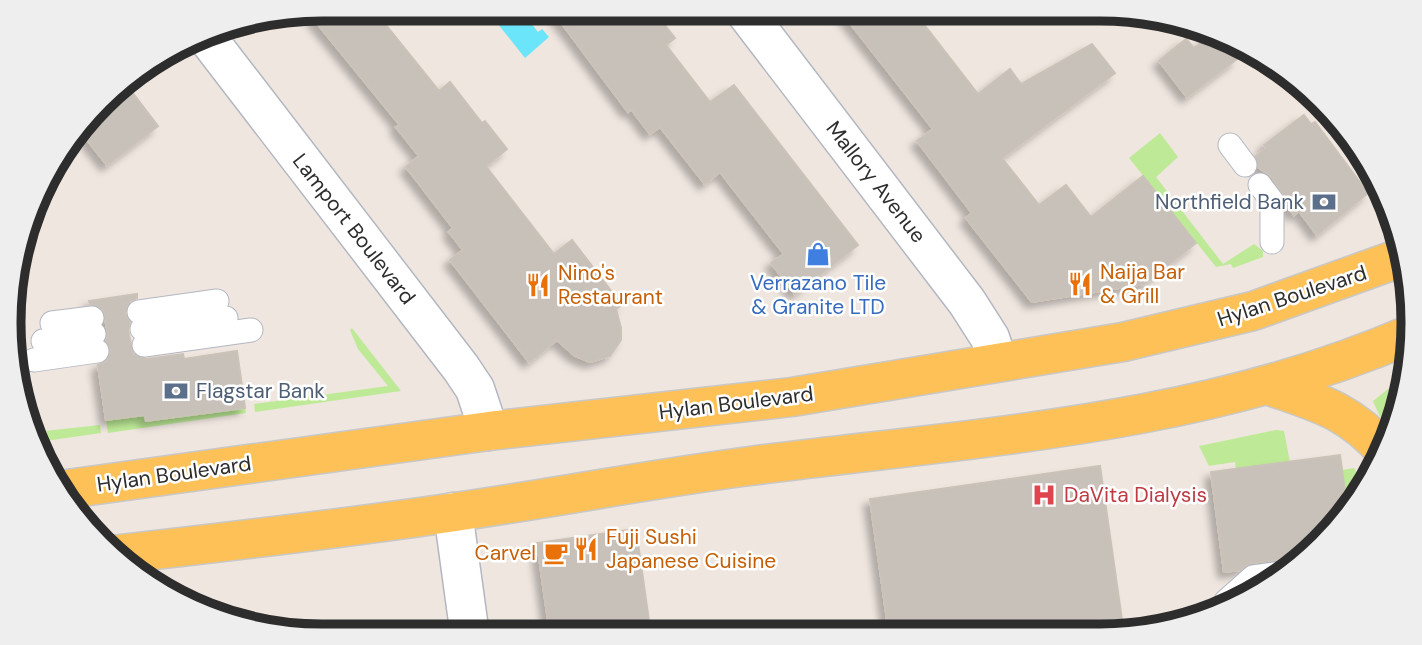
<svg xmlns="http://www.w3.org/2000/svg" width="1422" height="645" viewBox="0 0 1422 645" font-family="'DM Sans',sans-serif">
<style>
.green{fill:#beea97}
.water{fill:#6ae5f9}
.building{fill:#c8c1ba;stroke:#cbc2b8;stroke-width:2;filter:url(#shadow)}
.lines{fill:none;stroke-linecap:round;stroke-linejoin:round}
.lane-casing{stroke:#b3b7c2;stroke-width:25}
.street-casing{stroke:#b3b7c2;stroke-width:41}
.primary-casing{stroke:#c8c8c8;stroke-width:41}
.lane{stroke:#fff;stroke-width:23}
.street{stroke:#fff;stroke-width:38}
.primary{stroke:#fdc157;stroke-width:38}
.labels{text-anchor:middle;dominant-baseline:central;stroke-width:5;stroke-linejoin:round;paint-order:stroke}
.street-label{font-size:21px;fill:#2d2d2d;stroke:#fff}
.service-label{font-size:21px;fill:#4e5e75;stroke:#fff;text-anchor:end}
.food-label{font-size:21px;fill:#c56008;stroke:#fff;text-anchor:start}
.shop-label{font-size:21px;fill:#366cbe;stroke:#fff}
.health-label{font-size:21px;fill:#be3a42;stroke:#fff;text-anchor:start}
.rim{fill:none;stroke:#2d2d2d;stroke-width:9}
</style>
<defs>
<filter id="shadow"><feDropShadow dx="-6" dy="6" stdDeviation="3.5" flood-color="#0004"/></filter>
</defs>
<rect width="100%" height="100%" fill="#efe6df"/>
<g class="green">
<path d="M1160 133 1178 157 1156 177 1223 264 1254 244 1263 251V257L1233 268 1231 264 1216 267 1129 158Z"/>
<path d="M352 328 401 391 255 412 254 404 388 386 358 349 350 330Z"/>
<path d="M1400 388 1392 431 1379 415 1373 401 1388 389Z"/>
<path d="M245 408 246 413 108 433 106 420 145 415 147 421Z"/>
<path d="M100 425 101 433 38 442 35 432Z"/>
<path d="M1276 430 1284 431 1290 462 1236 469 1235 462 1209 466 1199 446Z"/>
<path d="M1354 468 1364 486 1348 514 1342 470Z"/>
</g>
<path class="water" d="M507 9H520L538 32 542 29 549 37 525 58 494 19Z"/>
<g class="building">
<path d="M323 9H373L439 91 450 82 482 123 485 121 507 149 486 166 488 169 554 254 572 240 622 305 616 309 621 328V340L610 356 590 362 575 356 557 340 529 362 450 260 463 250 449 232 453 228 406 167 419 156 396 127 400 125 307 11Z"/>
<path d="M551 9H639L648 21 657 15 675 38 666 45 710 102 734 85 858 245 795 294 771 263 784 254 720 172 705 184 660 127 650 134 631 109 628 112Z"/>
<path d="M839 9H912L978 94 1010 69 1021 84 1092 44 1115 73 1002 158 1039 205 1066 185 1091 217 1143 176 1196 243 1144 284 1032 302 966 218 972 213 917 141 933 129Z"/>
<path d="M1216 32 1237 59 1187 97 1159 61 1186 39 1194 48Z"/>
<path d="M126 84 158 126 107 165 80 131 103 102Z"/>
<path d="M1304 115 1311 124 1315 122 1368 193 1317 235 1299 211 1294 215 1286 204 1283 193 1271 176 1258 167 1256 156 1267 148 1264 145Z"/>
<path d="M137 294V298L130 301 125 313 130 322 128 330 133 354 146 359 183 354 184 359 237 351 245 408 146 421 145 415 106 420 98 365 106 362 111 350 106 341 108 333 103 310 90 304 89 301Z"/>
<path d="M1340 455 1348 514 1301 561 1288 558 1251 563 1240 570 1224 572 1211 472Z"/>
<path d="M1100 466 1123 627 1079 634H889L870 499Z"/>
<path d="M636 529 651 635H550L537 543Z"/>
</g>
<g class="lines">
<g class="lane-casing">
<g id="lane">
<path d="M1230 145 1245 165"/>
<path d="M1260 185 1272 201V242"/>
<path d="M139 312 217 301"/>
<path d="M52 323 92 318"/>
<path d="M142 329 226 318"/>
<path d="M43 341 94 334"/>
<path d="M144 345 251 330"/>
<path d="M34 360 97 351"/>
<path d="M1226 601 1253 577 1290 572"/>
</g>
</g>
<g class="street-casing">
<g id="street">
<path d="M743 9 967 302 990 338 998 362"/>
<path d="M205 35 461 368 475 389 489 431"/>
<path d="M453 512 470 636"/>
</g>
</g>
<g class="primary-casing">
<g id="primary">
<path d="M1270 386C1318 403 1349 410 1385 451"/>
<path d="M60 490 489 431 792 397 1123 342 1253 311 1400 258"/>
<path d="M112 555C227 542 341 529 455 512 553 498 651 479 750 466 975 437 1199 426 1411 334"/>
</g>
</g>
<use href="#lane" class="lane"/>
<use href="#street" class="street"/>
<use href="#primary" class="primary"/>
</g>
<defs>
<g id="bank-bare" transform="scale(1.89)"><path d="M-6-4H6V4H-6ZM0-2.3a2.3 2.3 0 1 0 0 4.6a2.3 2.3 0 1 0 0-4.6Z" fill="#5c6f8a" stroke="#fff" stroke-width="2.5" paint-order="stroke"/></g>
<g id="shop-bare" transform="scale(1.89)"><path d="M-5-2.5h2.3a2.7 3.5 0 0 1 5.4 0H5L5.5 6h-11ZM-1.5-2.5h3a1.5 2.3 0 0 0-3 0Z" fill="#3f7fe0" stroke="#fff" stroke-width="2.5" paint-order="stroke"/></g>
<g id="restaurant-bare" transform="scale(1.89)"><path d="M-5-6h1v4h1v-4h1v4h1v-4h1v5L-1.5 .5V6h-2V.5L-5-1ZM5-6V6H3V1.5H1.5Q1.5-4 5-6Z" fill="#e8710a" stroke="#fff" stroke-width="2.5" paint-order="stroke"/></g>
<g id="hospital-bare" transform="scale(1.89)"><path d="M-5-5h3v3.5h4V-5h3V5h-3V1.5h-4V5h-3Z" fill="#e0444e" stroke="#fff" stroke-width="2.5" paint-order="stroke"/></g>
<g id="cafe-bare" transform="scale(1.89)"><path d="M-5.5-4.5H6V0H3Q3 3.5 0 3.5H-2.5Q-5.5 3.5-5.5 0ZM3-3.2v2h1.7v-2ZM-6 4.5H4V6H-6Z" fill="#e8710a" stroke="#fff" stroke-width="2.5" paint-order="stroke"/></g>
</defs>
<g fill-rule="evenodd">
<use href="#bank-bare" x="1324" y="202"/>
<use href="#shop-bare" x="818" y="254"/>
<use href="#restaurant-bare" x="1080" y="284"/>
<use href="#restaurant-bare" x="538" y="285"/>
<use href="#bank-bare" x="176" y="391"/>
<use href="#hospital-bare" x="1044" y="495"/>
<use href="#restaurant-bare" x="586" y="549"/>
<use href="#cafe-bare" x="556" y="553"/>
</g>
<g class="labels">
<g class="street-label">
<text transform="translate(876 182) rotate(52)">Mallory Avenue</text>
<text transform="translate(354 229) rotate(52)">Lamport Boulevard</text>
<text transform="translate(1292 296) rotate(-18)">Hylan Boulevard</text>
<text transform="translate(736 403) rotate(-7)">Hylan Boulevard</text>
<text transform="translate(174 474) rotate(-8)">Hylan Boulevard</text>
</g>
<g class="service-label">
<text x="1304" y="202">Northfield Bank</text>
<text x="196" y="391" text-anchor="start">Flagstar Bank</text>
</g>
<g class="food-label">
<text x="1100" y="272">Naija Bar<tspan x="1100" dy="24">&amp; Grill</tspan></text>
<text x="558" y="273">Nino's<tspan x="558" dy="24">Restaurant</tspan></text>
<text x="606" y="537">Fuji Sushi<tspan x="606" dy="24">Japanese Cuisine</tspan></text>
<text x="536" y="553" text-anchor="end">Carvel</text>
</g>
<g class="shop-label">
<text x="818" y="283">Verrazano Tile<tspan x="818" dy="24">&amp; Granite LTD</tspan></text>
</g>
<g class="health-label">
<text x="1064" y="495">DaVita Dialysis</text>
</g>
</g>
<path d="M0 0H1422V645H0ZM322 21H1100A301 301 0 0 1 1401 322V323A301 301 0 0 1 1100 624H322A301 301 0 0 1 21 323V322A301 301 0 0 1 322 21Z" fill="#eee" fill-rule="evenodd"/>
<path class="rim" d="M322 21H1100A301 301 0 0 1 1401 322V323A301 301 0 0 1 1100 624H322A301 301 0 0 1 21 323V322A301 301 0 0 1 322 21Z"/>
</svg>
